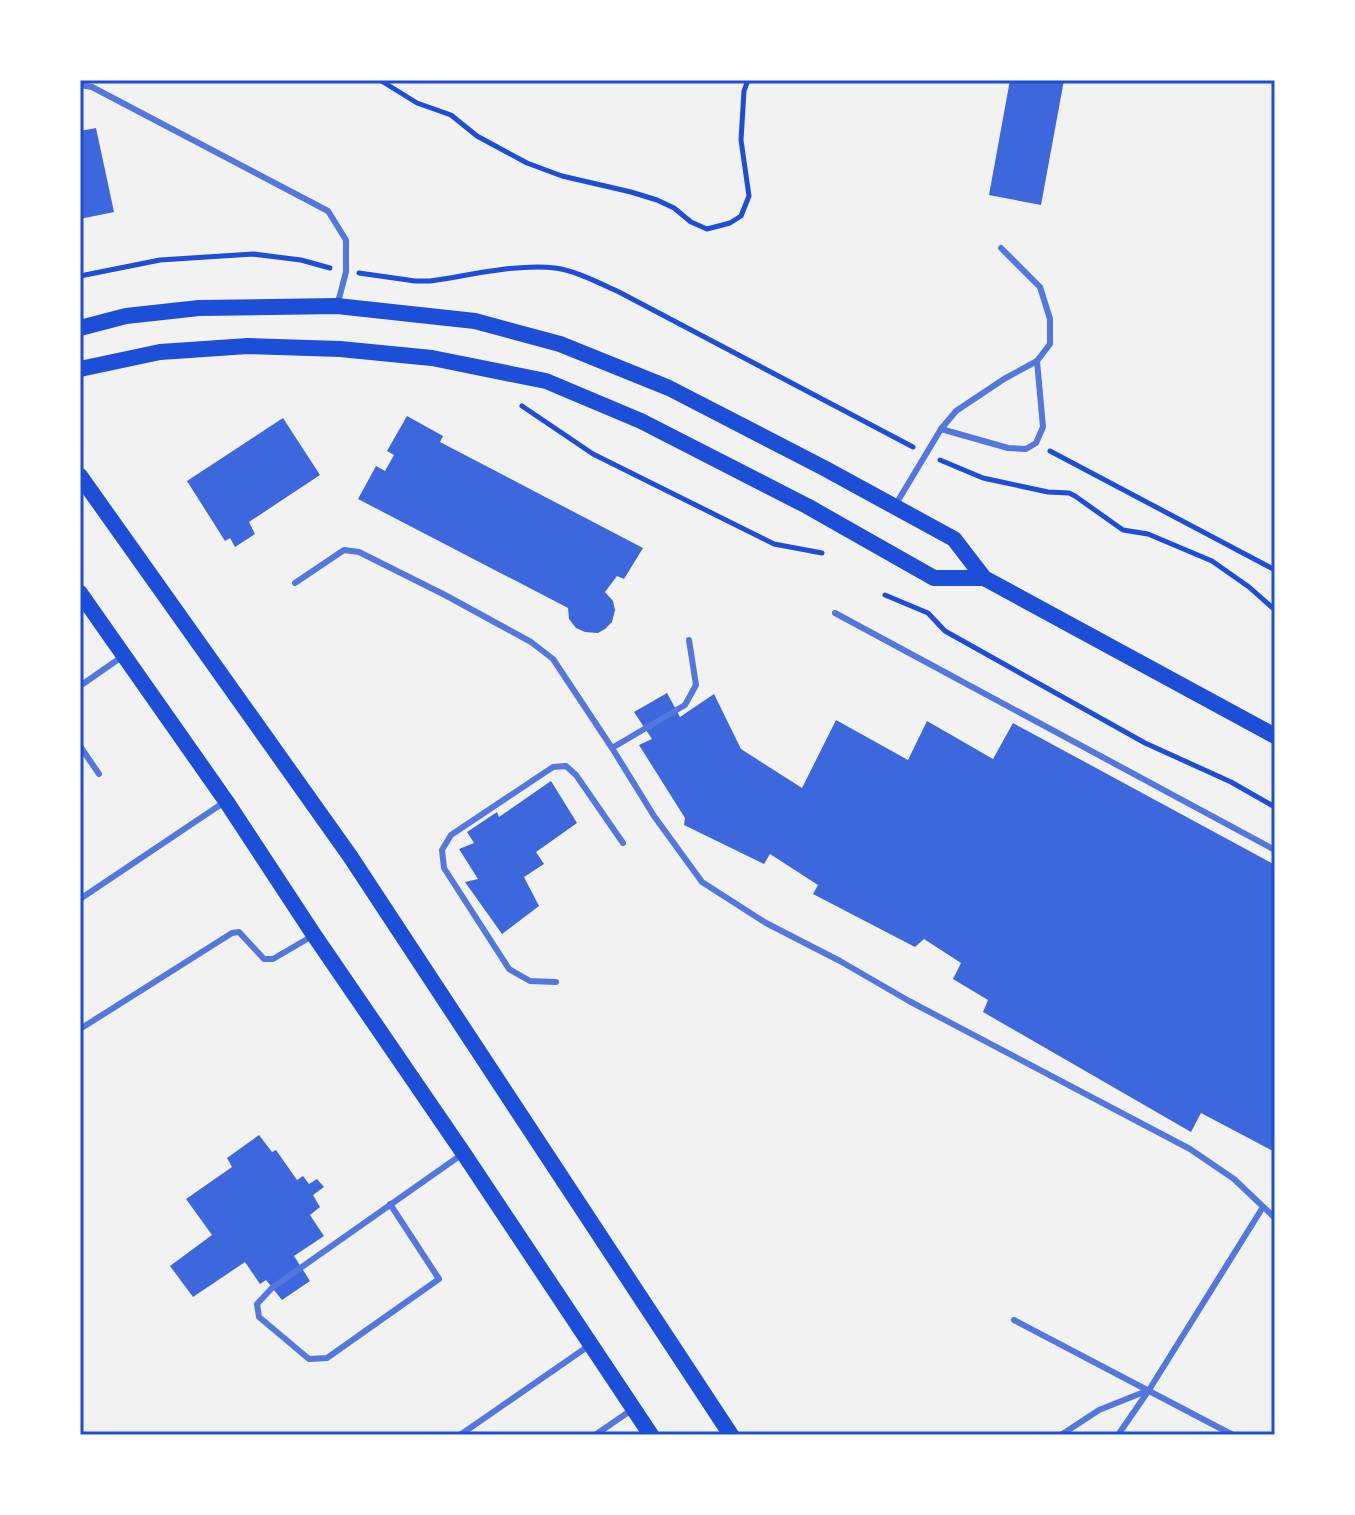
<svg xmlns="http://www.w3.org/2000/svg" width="1355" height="1515" viewBox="0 0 1355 1515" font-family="Inter,sans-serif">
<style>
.building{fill:#3d67dc}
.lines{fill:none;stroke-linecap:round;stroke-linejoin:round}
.path{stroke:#1d4ed8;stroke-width:5}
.service{stroke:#5277de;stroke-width:6}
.secondary{stroke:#1d4ed8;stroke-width:16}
.neatline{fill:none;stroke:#1d4ed8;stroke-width:3}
</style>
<rect width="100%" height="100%" fill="#f2f2f2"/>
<g class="building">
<path d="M1010 80H1064L1041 205 989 195Z"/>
<path d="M96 128 114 212 80 219V131Z"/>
<path d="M407 416 443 436 440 442 643 548 624 579 617 576 605 592 613 601 615 610 612 622 605 629 598 633 585 632 576 628 569 619 568 608 358 499 376 466 385 471 394 455 387 451Z"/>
<path d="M283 418 320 475 249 522 255 534 235 547 230 538 225 541 187 481Z"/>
<path d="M667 693 680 717 714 694 741 749 802 788 836 720 908 760 927 721 993 759 1013 723 1275 865V1152L1201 1113 1191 1132 983 1012 988 1000 953 979 961 963 924 939 915 947 813 894 818 885 770 854 764 864 684 825 685 818 639 745 652 739 634 712Z"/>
<path d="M551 781 577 823 536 852 544 864 524 877 539 906 502 934 465 882 478 879 459 849 474 843 467 832 497 812 499 817Z"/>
<path d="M259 1135 272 1152 276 1150 297 1180 303 1176 309 1184 317 1179 324 1187 313 1195 320 1207 310 1215 324 1236 294 1256 310 1281 282 1300 266 1280 260 1284 245 1262 193 1297 170 1266 212 1235 186 1199 232 1167 227 1158Z"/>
</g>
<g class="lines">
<g class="path">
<path d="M380 80 417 103 451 115 477 136 527 163 562 176 631 192 657 200 674 208 691 222 707 229 730 223 741 216 749 196 741 140 744 91 748 80"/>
<path d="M359 273 415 281H430C466 276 520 263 555 268 577 271 599 283 619 292L913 447"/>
<path d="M80 276 160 260 253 254 301 260 330 268"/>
<path d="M522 406 593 454 774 544 822 553"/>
<path d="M1050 451 1275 570"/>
<path d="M940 460 983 478 1048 492 1069 493 1075 496 1123 530 1148 534 1212 561 1249 587 1275 610"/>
<path d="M885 595 928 613 945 631 1145 743 1231 782 1275 807"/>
</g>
<g class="service">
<path d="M80 85 92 87 328 211 346 240V272L337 306"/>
<path d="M941 429 1008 448 1026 449 1036 443 1043 427 1037 361"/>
<path d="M896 504 941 429 956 411 1004 379 1037 361 1050 344V319L1040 287 1001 248"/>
<path d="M295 583 344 550 359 552 445 595 531 642 553 659 612 748 654 816 702 882 766 923 840 961 909 1001 1190 1149 1234 1179 1275 1218"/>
<path d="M835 613 1275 850"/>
<path d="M80 686 123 656"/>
<path d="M80 746 99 774"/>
<path d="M612 748 685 705 696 685 689 640"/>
<path d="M80 899 223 803"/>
<path d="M556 982 530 981 509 969 444 868 442 850 451 835 553 767 566 766 576 775 623 843"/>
<path d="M80 1029 232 933 239 932 264 959H273L314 935"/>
<path d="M390 1204 439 1279 327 1358 309 1359 259 1317 257 1304 272 1288 461 1155"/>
<path d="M1014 1320 1233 1435"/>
<path d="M460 1435 590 1345"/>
<path d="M595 1435 633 1409"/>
<path d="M1061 1435 1099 1410 1149 1390"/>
<path d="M1118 1435 1149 1390 1263 1207"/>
</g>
<g class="secondary">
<path d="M80 328 126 316 199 308 337 306 475 321 560 344 669 388 824 468 954 539 984 578 1275 736"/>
<path d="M80 369 160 352 248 346 340 349 432 358 546 381 641 421 807 506 934 578H984"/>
<path d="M80 476 350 856 731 1435"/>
<path d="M80 593 226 801 314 935 464 1154 651 1435"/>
</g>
</g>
<rect width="1355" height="1515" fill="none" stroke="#ffffff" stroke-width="164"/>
<rect x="82" y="82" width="1191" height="1351" class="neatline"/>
</svg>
